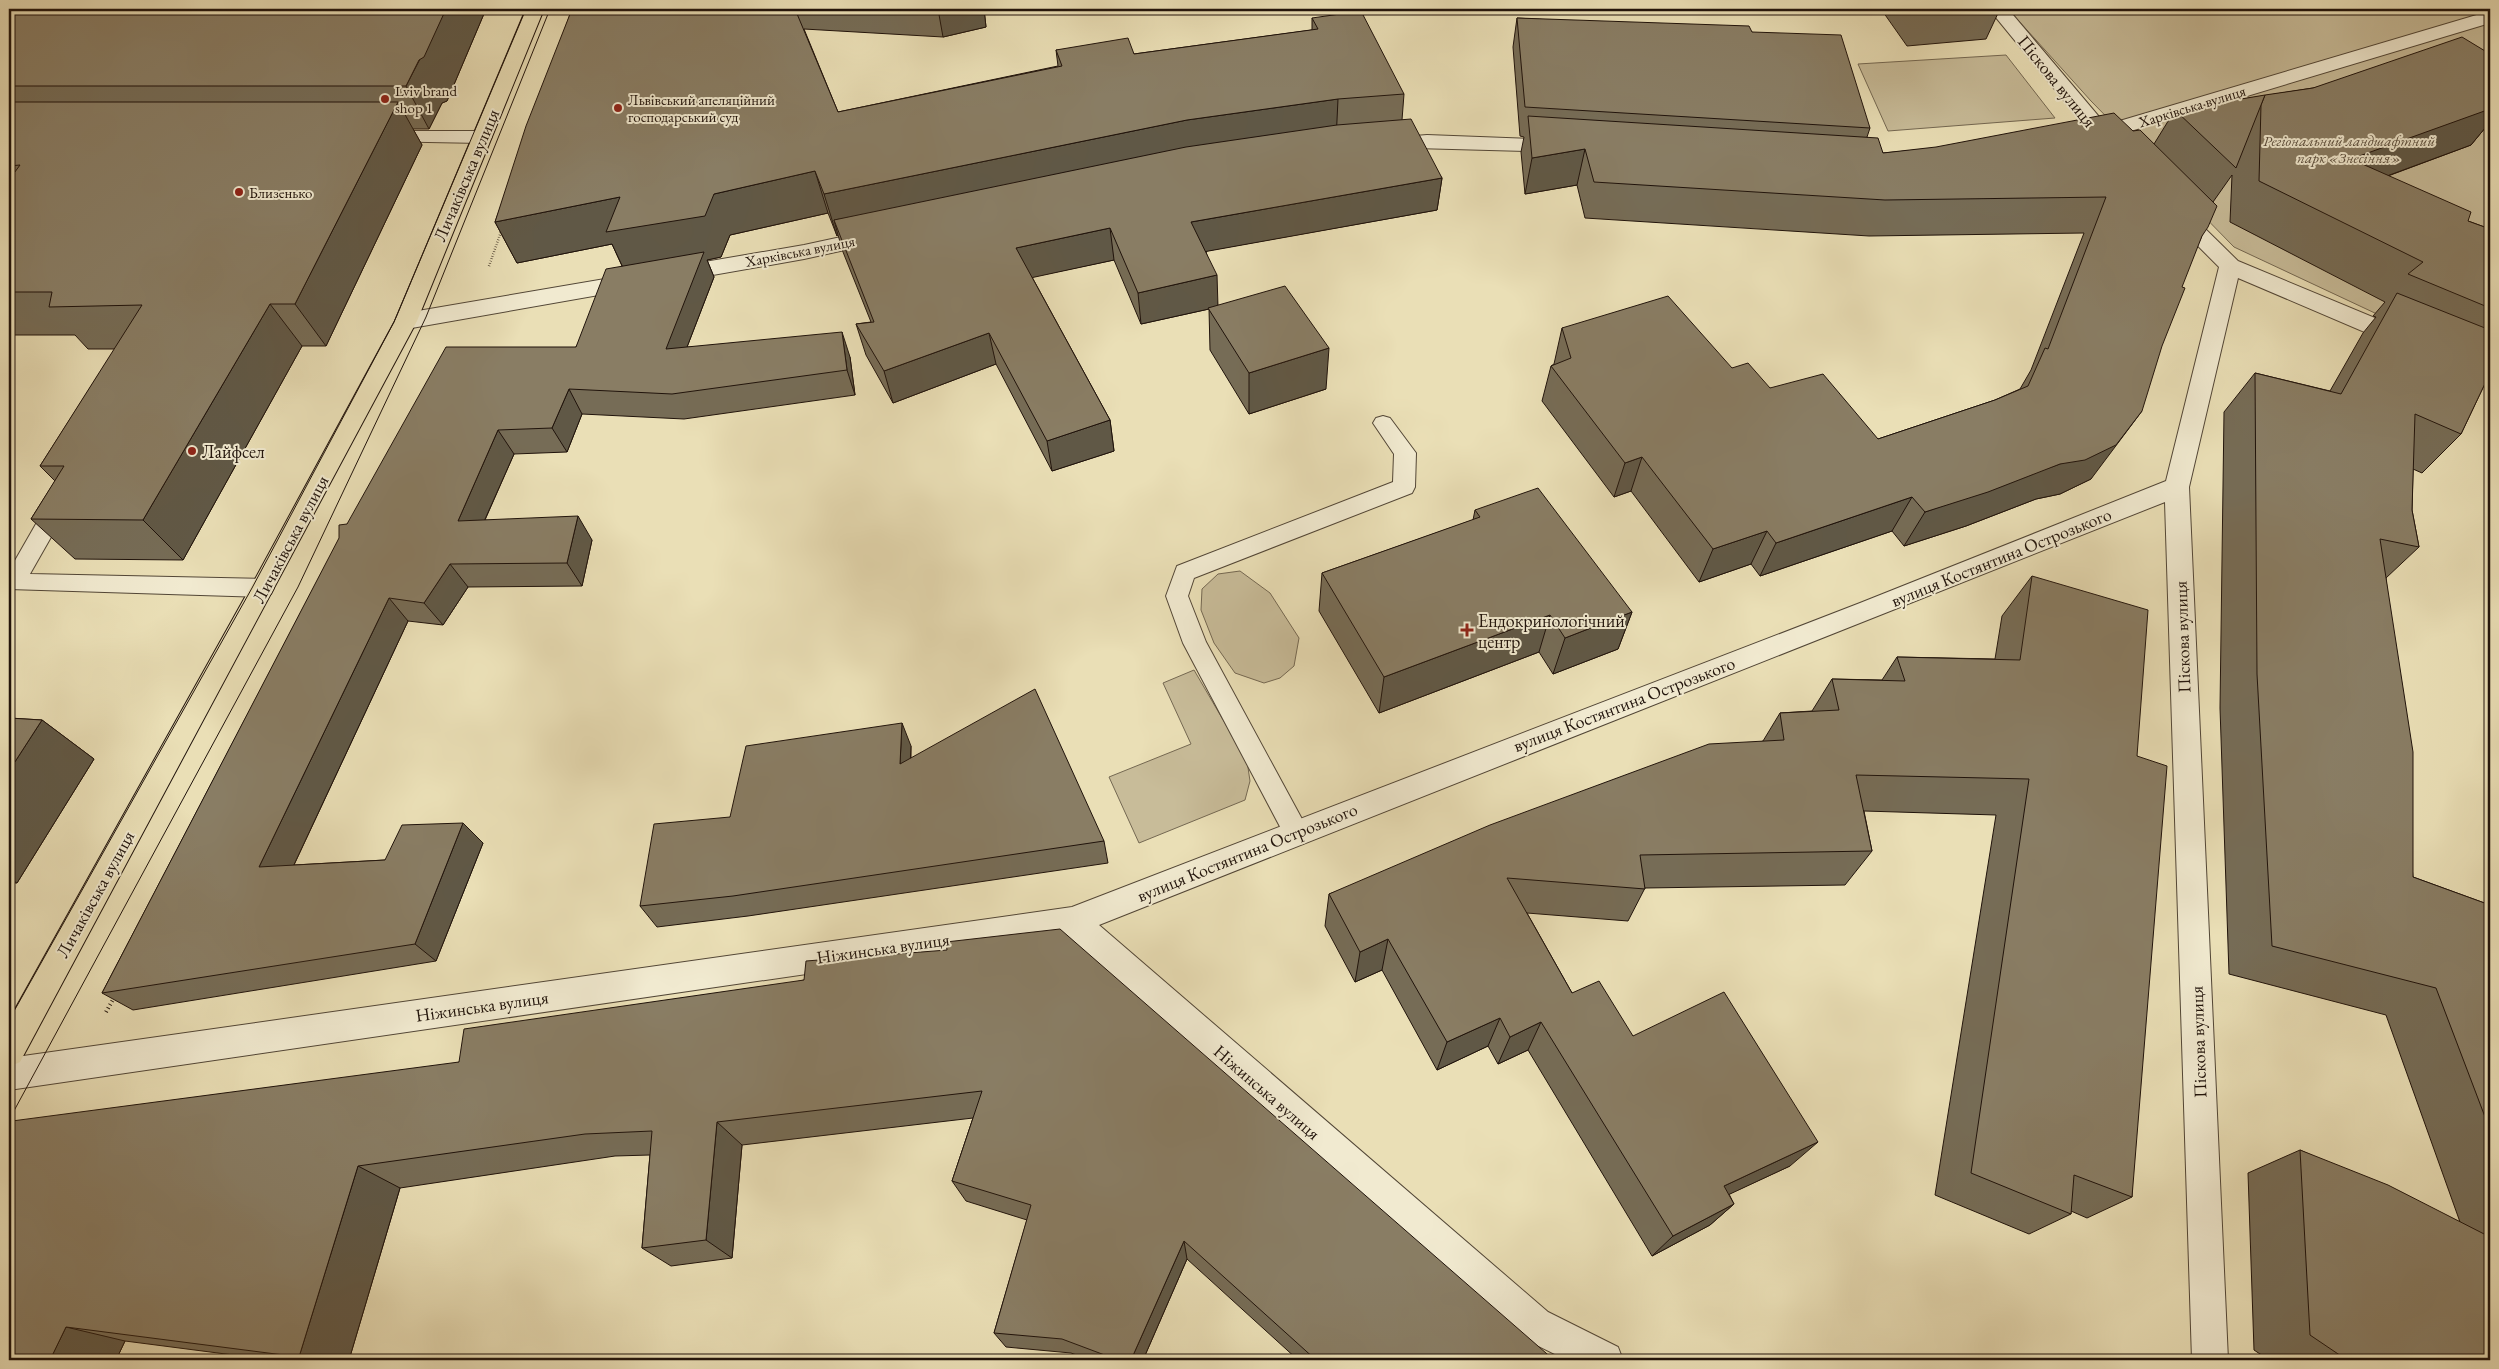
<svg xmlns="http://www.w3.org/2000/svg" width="2499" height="1369" viewBox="0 0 2499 1369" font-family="'EB Garamond',serif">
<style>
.green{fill:#c8bc99;stroke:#746852}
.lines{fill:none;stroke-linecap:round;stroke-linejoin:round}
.service-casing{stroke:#524636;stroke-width:2}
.minor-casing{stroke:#524636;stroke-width:2}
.primary-casing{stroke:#20130b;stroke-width:2}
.path-far1{stroke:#20130b;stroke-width:2.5;stroke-dasharray:0.5 2;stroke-linecap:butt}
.path{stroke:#20130b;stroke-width:4;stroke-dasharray:1 3;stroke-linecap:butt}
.service{fill:#f1ead0;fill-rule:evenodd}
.minor{fill:#f1ead0;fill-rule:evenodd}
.primary{fill:#eadfb6;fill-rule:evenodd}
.tram{stroke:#20130b;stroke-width:1}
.wall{fill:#766c56;stroke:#20130b}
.shaded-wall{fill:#605846;stroke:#20130b}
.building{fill:#897d64;stroke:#20130b}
.poi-dot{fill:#8f2418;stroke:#f1ead0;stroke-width:2}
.labels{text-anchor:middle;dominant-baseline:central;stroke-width:4;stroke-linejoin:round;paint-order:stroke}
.far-poi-label{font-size:15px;fill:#20130b;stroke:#f1ead0;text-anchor:start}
.far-street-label{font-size:15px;fill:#20130b;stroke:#f1ead0}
.far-park-label{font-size:15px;font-style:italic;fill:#5b4e3d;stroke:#f1ead0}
.street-label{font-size:18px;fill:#20130b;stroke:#f1ead0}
.poi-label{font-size:18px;fill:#20130b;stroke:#f1ead0;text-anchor:start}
</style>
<rect width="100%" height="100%" fill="#eadfb6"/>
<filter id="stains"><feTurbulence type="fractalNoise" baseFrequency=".004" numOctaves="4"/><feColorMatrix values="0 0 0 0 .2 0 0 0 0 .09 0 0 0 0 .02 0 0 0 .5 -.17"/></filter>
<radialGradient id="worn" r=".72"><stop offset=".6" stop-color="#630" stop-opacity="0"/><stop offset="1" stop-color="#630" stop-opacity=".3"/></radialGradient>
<g class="green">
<path d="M2008 9H2490V367L2234 247 2091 101Z"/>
<path d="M2006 55 2055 118 1888 131 1858 64Z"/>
<path d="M1240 571 1270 593 1299 638 1294 666 1280 678 1264 683 1235 673 1214 643 1201 610 1202 589 1218 574Z"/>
<path d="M1194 670 1247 761 1250 781 1245 800 1139 843 1109 777 1191 744 1163 683Z"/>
</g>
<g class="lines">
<g class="service-casing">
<g id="service">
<path d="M1383 416 1390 418 1416 453 1415 487 1412 493 1194 578 1188 596 1206 642 1309 832 1305 840 1296 843 1287 840 1183 643 1166 596 1177 566 1393 482 1394 454 1373 423 1376 418Z"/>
<path d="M60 494 68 496 71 502 30 574 263 579 271 582 274 588 271 594 263 597 9 589V571L52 496Z"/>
</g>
</g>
<g class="minor-casing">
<g id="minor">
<path d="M1989 9H2008L2106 125 2490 11V23L2114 136 2122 146 2119 150C2108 153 2104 149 2097 141L2085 140 2082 136 2089 131Z"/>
<path d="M381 131H482L489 133 492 137 489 141 482 143 374 141 371 137 374 133Z"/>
<path d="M1427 135 1559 140 1566 142 1569 146 1566 150 1559 152 1378 147 1375 143 1378 139Z"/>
<path d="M2175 204 2182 206 2238 261 2411 333 2414 339 2411 345 2403 347 2395 345 2238 278 2189 487 2228 1360H2192L2165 502 1099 925 1548 1312 1618 1347 1623 1360H1567L1522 1338 1067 936 9 1090V1058L1072 907 1860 603 2166 481 2219 267 2168 216 2164 211 2168 206Z"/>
<path d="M878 229 886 231 889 236 886 241 804 259 406 329 398 326 395 321 398 316 406 313 804 245Z"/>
</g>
</g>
<g class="primary-casing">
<path id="primary" d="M526 9H544L417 321 20 1062 9 1067V1020L254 581 395 321Z"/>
</g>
<path class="path-far1" d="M489 266 502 229"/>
<path class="path" d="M106 1012 115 996"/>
<use href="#service" class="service"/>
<use href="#minor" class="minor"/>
<use href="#primary" class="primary"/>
<g class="tram">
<path d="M9 1020 252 588 394 322 526 9"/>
<path d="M9 1120 298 587 426 317 550 9"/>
</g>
</g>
<g class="wall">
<path d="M9 9H486L447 101 442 103 429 129H413L422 145 326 346H302L183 560 75 559 31 519 55 481 40 466 115 349H88L75 335H9Z"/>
<path d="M572 9H984L986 27 943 37 804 29 838 112 1058 66 1056 50 1134 54 1312 30V18L1404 94 1402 120 1442 178 1437 210 1206 251 1218 306 1326 389 1249 414 1210 350 1209 309 1141 324 1114 260 1032 277 1110 420 1114 451 1052 471 996 364 893 403 866 355 856 324 871 322 843 252 838 235 837 236 828 213 730 235 721 257 707 260 714 277 687 347 850 357 855 395 684 419 582 414 567 452 514 454 485 520 592 540 582 586 468 587 443 625 408 621 294 865 385 860 483 843 436 961 133 1010 102 993 347 524 576 347 622 266 612 244 517 263 495 222Z"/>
<path d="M1881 9H2000L1986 39 1907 46Z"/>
<path d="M1517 18 1752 32 1870 128 1867 137 1883 153 2133 131 2154 144 2175 110 2313 88 2490 54V122L2471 145 2388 176 2468 221 2490 229V373L2461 434 2422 473 2413 469 2412 510 2419 547 2386 578 2413 877 2490 905V1360H2269L2254 1350 2248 1173 2300 1150 2460 1222 2386 1015 2229 974 2220 708 2224 412 2255 373 2330 391 2363 333 2376 317 2373 316 2385 302 2230 222 2232 175 2213 202 2201 238 2091 479 2060 494 2036 499 1966 526 1904 546 1892 531 1760 576 1751 564 1699 582 1631 491 1614 497 1542 401 1551 366 1554 364 1562 328 1732 368 1770 388 1878 439 1995 400 2020 389 2031 370 2084 233 1869 236 1585 218 1577 185 1525 194 1521 152 1524 137 1520 136 1513 47Z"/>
<path d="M1475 510 1632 612 1618 649 1553 674 1539 652 1379 713 1319 611 1322 573 1473 520Z"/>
<path d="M2032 576 2137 756 2132 1197 2087 1218 2071 1211V1214L2029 1234 1935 1195 1996 815 1864 811 1872 851 1845 885 1645 888 1628 921 1527 913 1572 993 1633 1036 1790 1166 1729 1194 1734 1204 1710 1225 1652 1256 1528 1050 1498 1064 1488 1046 1437 1070 1382 970 1355 982 1325 926 1329 894 1763 741 1780 713 1812 711 1832 679 1882 680 1897 657 1995 659 2002 616Z"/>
<path d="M9 718 42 720 94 759 17 883H9Z"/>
<path d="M911 746V758L1104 841 1108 863 748 916 657 927 640 906 730 817Z"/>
<path d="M804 980 1554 1360H1298L1187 1259 1143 1360H1090L1071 1353 1006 1347 994 1333 1027 1220 966 1201 952 1181 973 1118 742 1145 732 1258 671 1266 642 1248 650 1155 615 1156 400 1188 349 1360H272L125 1341 116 1360H9L459 1062Z"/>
</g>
<g class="shaded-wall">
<path d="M446 9H486L447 101 442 103 429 129 406 86Z"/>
<path d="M938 9H984L986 27 943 37Z"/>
<path d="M2490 88V122L2471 145 2319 201 2351 159 2484 90Z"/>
<path d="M1338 99 1336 141 834 220 838 235 837 236 824 194 1187 120Z"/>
<path d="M398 102 422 145 326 346 295 304Z"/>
<path d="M1585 149 1577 185 1525 194 1532 158Z"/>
<path d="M815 171 828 213 730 235 721 257 707 260 714 277 677 373 626 274 612 244 517 263 495 222 620 197 714 194Z"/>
<path d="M1442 178 1437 210 1192 254 1191 222Z"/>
<path d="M1110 228 1114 260 1021 280 1016 248Z"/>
<path d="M1217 275 1218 307 1141 324 1138 293Z"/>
<path d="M270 304 302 346 183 560 143 520Z"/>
<path d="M842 332 850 357 855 395 847 370Z"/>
<path d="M989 333 996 364 893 403 884 371Z"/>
<path d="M1329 348 1326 389 1249 414V373Z"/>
<path d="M569 389 582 414 567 452 552 428Z"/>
<path d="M2142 411 2091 479 2060 494 2036 499 1966 526 1904 546 1925 512 2060 464Z"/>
<path d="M1110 420 1114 451 1052 471 1047 441Z"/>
<path d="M498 430 514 454 474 544 458 521Z"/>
<path d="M1642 457 1631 491 1614 497 1625 463Z"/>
<path d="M1912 497 1892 531 1760 576 1776 543Z"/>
<path d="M578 516 592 540 582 586 567 563Z"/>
<path d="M1767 531 1751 564 1699 582 1713 549Z"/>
<path d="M450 564 468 587 443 625 424 603Z"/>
<path d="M389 598 408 621 284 886 259 867Z"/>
<path d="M1632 612 1618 649 1553 674 1565 638Z"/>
<path d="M1550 615 1539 652 1379 713 1384 677Z"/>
<path d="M42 720 94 759 17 883 9 878V771Z"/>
<path d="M902 723 911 746 909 787 900 764Z"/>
<path d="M463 823 483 843 436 961 415 944Z"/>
<path d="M1388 939 1382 970 1355 982 1360 952Z"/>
<path d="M1500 1018 1488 1046 1437 1070 1447 1042Z"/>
<path d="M1541 1022 1528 1050 1498 1064 1510 1037Z"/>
<path d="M717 1122 742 1145 732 1258 706 1240Z"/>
<path d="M1818 1142 1790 1166 1700 1208 1724 1186Z"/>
<path d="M358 1166 400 1188 349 1360H311L299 1357Z"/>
<path d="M1734 1204 1710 1225 1652 1256 1673 1236Z"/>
<path d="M1184 1241 1187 1259 1143 1360H1131Z"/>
<path d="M66 1327 125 1341 116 1360H50Z"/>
</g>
<g class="building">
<path d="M9 9H446L424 57 419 60 406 86H9Z"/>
<path d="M572 9H795L838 112 1062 66 1056 50 1128 38 1134 54 1318 29 1312 18 1361 11 1404 94 1338 99 1187 120 824 194 815 171 714 194 705 216 606 232 620 197 495 222 526 126Z"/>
<path d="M1917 9H1983L1921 14Z"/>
<path d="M1517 18 1749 26 1752 32 1841 35 1870 128 1525 107Z"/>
<path d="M2462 37 2490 54V88L2484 90 2490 94V109L2351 159 2471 212 2468 221 2490 229V308L2408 274 2423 262 2259 181 2261 105 2265 95 2313 88Z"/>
<path d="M2265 95 2236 168 2175 110Z"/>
<path d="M9 102H398L295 304H270L143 520 31 519 64 466H40L142 305 49 307 52 292H9V180L20 165 9 166Z"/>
<path d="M2114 113 2133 131 2140 130 2217 206 2208 227 2202 236 2182 287 2185 288 2162 346 2142 411 2116 445 2085 460 2060 464 1988 492 1925 512 1912 497 1776 543 1767 531 1713 549 1642 457 1625 463 1551 366 1571 358 1562 328 1668 296 1732 368 1748 363 1770 388 1823 374 1878 439 1995 400 2028 386 2045 348 2048 349 2106 197 1885 200 1594 182 1585 149 1532 158 1528 116 1878 138 1883 153 1936 147Z"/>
<path d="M1411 119 1442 178 1191 222 1217 275 1138 293 1110 228 1016 248 1110 420 1047 441 989 333 884 371 856 324 874 322 834 220 1186 147 1337 125Z"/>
<path d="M704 252 666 349 842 332 847 370 672 394 569 389 552 428 498 430 458 521 578 516 567 563 450 564 424 603 389 598 259 867 385 860 402 825 463 823 415 944 102 993 339 538V525L347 524 446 347H576L606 269Z"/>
<path d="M1285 286 1329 348 1249 373 1208 308Z"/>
<path d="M2397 293 2490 330V373L2461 434 2415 414 2412 510 2419 547 2380 539 2413 752V877L2490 905V1130L2436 988 2272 946 2257 674 2255 373 2341 394Z"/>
<path d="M1538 488 1632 612 1565 638 1550 615 1384 677 1322 573 1480 517 1475 510Z"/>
<path d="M2032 576 2148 610 2137 756 2167 766 2132 1197 2074 1175 2071 1214 1971 1173 2029 779 1856 775 1872 851 1640 855 1645 889 1507 878 1572 993 1599 981 1633 1036 1724 992 1818 1142 1724 1186 1734 1204 1673 1236 1541 1022 1510 1037 1500 1018 1447 1042 1388 939 1360 952 1329 894 1490 825 1709 744 1784 740 1780 713 1839 710 1832 679 1905 681 1897 657 2020 660Z"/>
<path d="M1035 689 1104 841 733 896 640 906 654 824 730 817 746 746 902 723 900 764Z"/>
<path d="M9 718 42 720 9 771Z"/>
<path d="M1060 929 1554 1360H1316L1184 1241 1131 1360H1118L1062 1339 994 1333 1031 1205 952 1181 982 1091 717 1122 706 1240 642 1248 652 1131 585 1134 358 1166 299 1357 66 1327 50 1360H9V1128L12 1121 459 1062 464 1029 804 980 806 961 947 950 946 942Z"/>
<path d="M2300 1150 2388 1185 2490 1237V1360H2347L2310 1335Z"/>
</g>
<g class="poi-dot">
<circle cx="385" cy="99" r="5"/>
<circle cx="618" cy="108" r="5"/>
<circle cx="239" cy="192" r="5"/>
<circle cx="192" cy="451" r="5"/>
<path d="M1464.5 622.5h5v5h5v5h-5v5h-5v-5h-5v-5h5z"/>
</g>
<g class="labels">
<g class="far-poi-label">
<text x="395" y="90">Lviv brand<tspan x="395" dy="17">shop 1</tspan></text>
<text x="628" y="99">Львівський апеляційний<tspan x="628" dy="17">господарський суд</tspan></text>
<text x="249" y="192">Близенько</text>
</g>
<g class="far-street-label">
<text transform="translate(2192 106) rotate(-17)">Харківська вулиця</text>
<text transform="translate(800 251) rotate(-11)">Харківська вулиця</text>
</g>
<g class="far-park-label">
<text x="2349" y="140">Регіональний ландшафтний<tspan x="2349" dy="17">парк «Знесіння»</tspan></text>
</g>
<g class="street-label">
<text transform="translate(2057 81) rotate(51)">Піскова вулиця</text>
<text transform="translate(466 175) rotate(-67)">Личаківська вулиця</text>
<text transform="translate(290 539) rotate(-62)">Личаківська вулиця</text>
<text transform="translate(2001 557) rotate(-22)">вулиця Костянтина Острозького</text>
<text transform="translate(2182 637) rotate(-92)">Піскова вулиця</text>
<text transform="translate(1624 704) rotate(-21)">вулиця Костянтина Острозького</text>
<text transform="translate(1247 852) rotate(-22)">вулиця Костянтина Острозького</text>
<text transform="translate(95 894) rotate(-61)">Личаківська вулиця</text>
<text transform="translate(883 948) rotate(-8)">Ніжинська вулиця</text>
<text transform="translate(482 1006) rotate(-8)">Ніжинська вулиця</text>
<text transform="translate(2198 1042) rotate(-92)">Піскова вулиця</text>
<text transform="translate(1267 1092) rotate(41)">Ніжинська вулиця</text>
</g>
<g class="poi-label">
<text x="202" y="451">Лайфсел</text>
<text x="1478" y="620">Ендокринологічний<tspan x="1478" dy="21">центр</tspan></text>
</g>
</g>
<rect width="2499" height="1369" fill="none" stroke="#eadfb6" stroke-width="30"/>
<rect x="10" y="10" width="2479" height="1349" fill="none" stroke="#20130b" stroke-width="2.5"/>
<rect x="15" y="15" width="2469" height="1339" fill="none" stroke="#20130b"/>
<rect width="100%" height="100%" filter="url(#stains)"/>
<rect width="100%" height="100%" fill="url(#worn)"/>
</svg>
